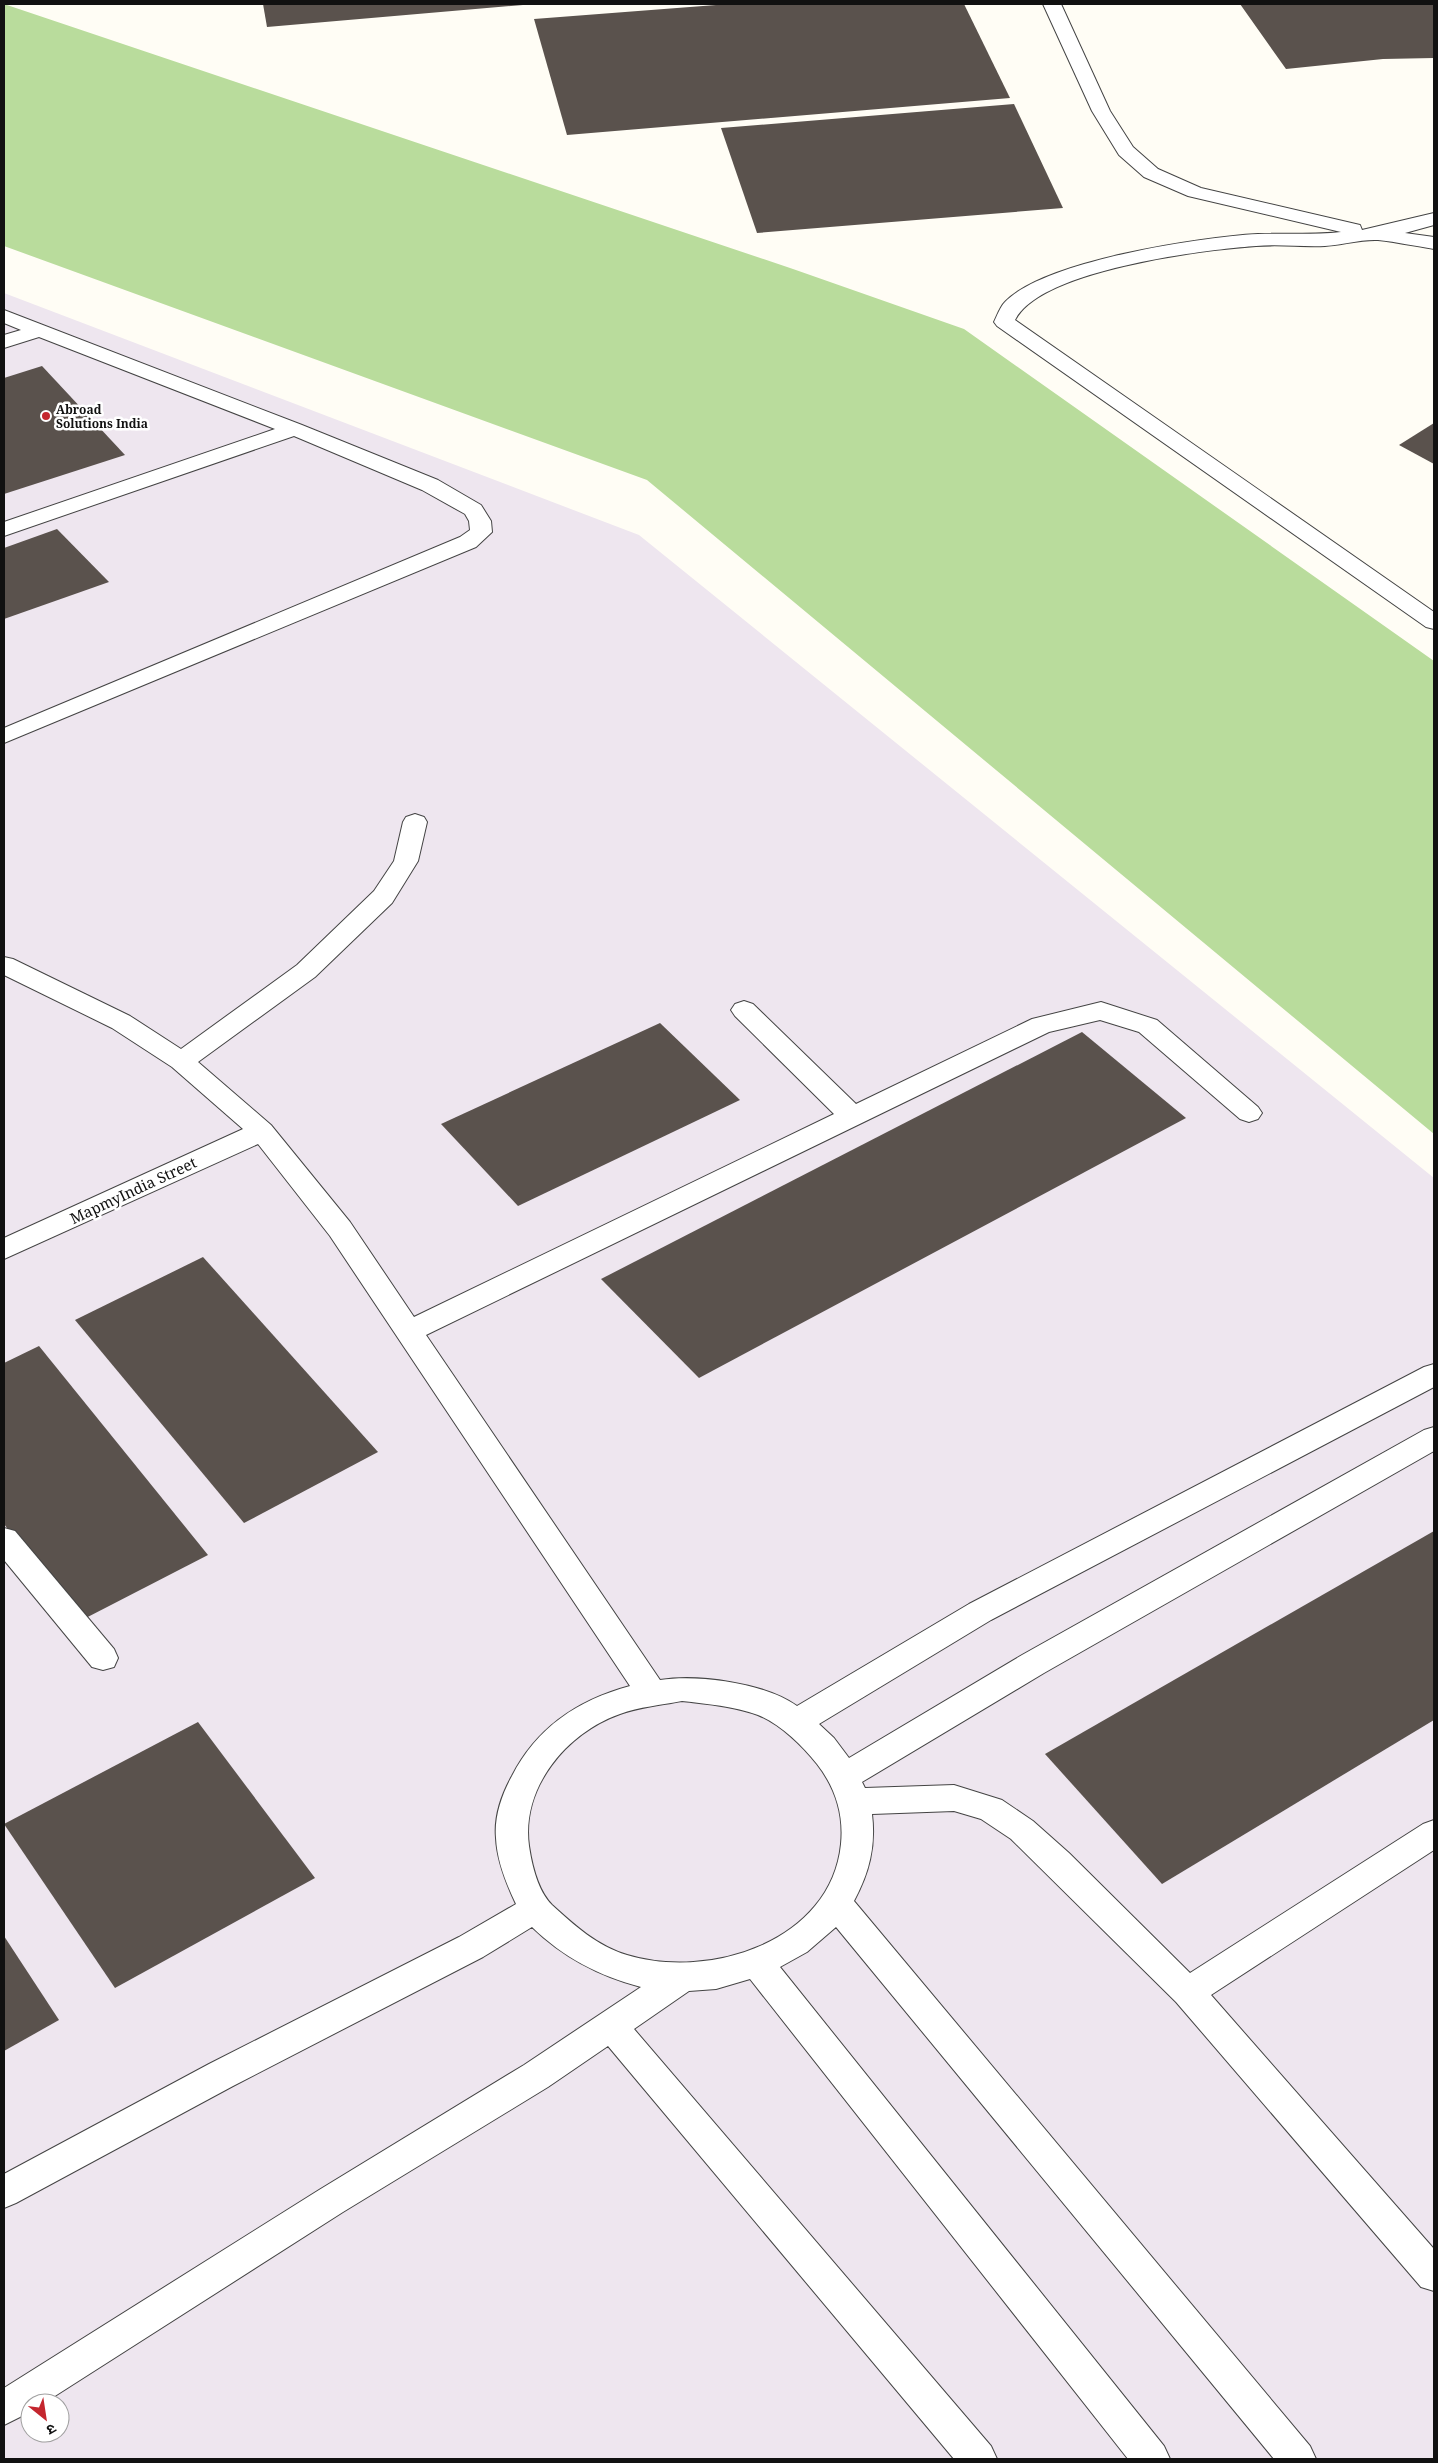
<svg xmlns="http://www.w3.org/2000/svg" width="1438" height="2463" viewBox="0 0 1438 2463" font-family="'Noto Serif','Noto Sans Devanagari',serif">
<style>
.industrial{fill:#eee6ef;fill-rule:evenodd}
.forest{fill:#b9dc9c}
.building{fill:#5a524d}
.lines{fill:none;stroke-linecap:round;stroke-linejoin:round}
.lane-casing{stroke:#444;stroke-width:2}
.lane{fill:#fff;fill-rule:evenodd}
.poi-dot{fill:#c4262e;stroke:#fff;stroke-width:2}
.labels{text-anchor:middle;dominant-baseline:central;stroke-width:5;stroke-linejoin:round;paint-order:stroke}
.far-poi-label{font-size:12px;font-weight:bold;fill:#111;stroke:#fff;text-anchor:start}
.street-label{font-size:15px;fill:#111;stroke:#fff}
</style>
<rect width="100%" height="100%" fill="#fffdf5"/>
<path class="industrial" d="M4 293 639 535 1434 1178V2459H4ZM30 2403H60V2433H30Z"/>
<path class="forest" d="M4 4 793 269 964 329 1434 661V1134L647 480 4 246Z"/>
<g class="building">
<path d="M263 4H523V5L267 27Z"/>
<path d="M729 4H964L1010 98 567 135 534 19Z"/>
<path d="M1240 4H1434V58L1383 59 1286 69Z"/>
<path d="M1014 104 1063 208 757 233 721 128Z"/>
<path d="M42 366 125 455 4 494V378Z"/>
<path d="M1434 423V464L1399 445Z"/>
<path d="M57 529 109 582 4 619V548Z"/>
<path d="M660 1023 740 1100 518 1206 441 1124Z"/>
<path d="M1082 1032 1186 1118 699 1378 601 1279Z"/>
<path d="M203 1257 378 1452 244 1523 75 1320Z"/>
<path d="M39 1346 208 1555 78 1622 4 1524V1363Z"/>
<path d="M1434 1531V1720L1162 1884 1045 1754Z"/>
<path d="M198 1722 315 1878 115 1988 4 1824Z"/>
<path d="M4 1936 59 2020 4 2051Z"/>
</g>
<g class="lines">
<g class="lane-casing">
<g id="lane">
<path d="M1043 4H1061L1110 111 1133 147 1158 169 1201 188 1360 225 1362 230 1434 213V225L1405 233 1434 237V249C1415 246 1397 242 1378 240 1361 239 1342 245 1325 246 1302 247 1279 244 1256 246 1202 250 1040 270 1015 320L1434 612V629L1426 627 997 326 994 322C997 316 1000 307 1005 302 1044 261 1200 237 1258 234 1286 233 1314 235 1341 232L1188 196 1144 177 1119 155 1092 111Z"/>
<path d="M4 310 302 425 438 480 481 505 491 521 492 532 476 547 4 743V728L460 537 470 530 469 521 465 514 422 490 294 436 4 536V522L275 429 39 337 4 348V335L21 330 4 323Z"/>
<path d="M415 814 424 817 427 822 418 861 392 903 315 977 198 1062 271 1125 350 1222 414 1317 834 1114 735 1016 731 1010 735 1004 744 1001 753 1004 856 1104 1032 1019 1101 1002 1157 1020 1258 1107 1262 1113 1258 1119 1249 1122 1240 1119 1139 1032 1100 1020 1049 1032 426 1335 660 1680C698 1674 765 1683 797 1706L969 1604 1424 1367 1434 1364V1387L991 1620 819 1724 834 1738 849 1758 1022 1655 1424 1430 1434 1427V1451L1044 1673 862 1782 865 1788 954 1785 1002 1800 1033 1821 1069 1853 1190 1973 1423 1824 1434 1820V1850L1211 1995 1434 2249V2291L1421 2287 1176 2002 1011 1839 981 1819 954 1811 872 1814C876 1847 869 1873 854 1901L1310 2446 1316 2459H1274L836 1927 807 1952 780 1967 1164 2446 1170 2459H1128L750 1979 716 1989 689 1991 634 2029 991 2446 997 2459H954L608 2046 548 2087 343 2212 44 2403H30V2412L4 2425V2388L319 2190 524 2065 641 1987C599 1976 564 1958 532 1927L483 1957 233 2086 16 2203 4 2208V2174L209 2064 459 1937 516 1904C506 1883 497 1861 496 1838 494 1817 502 1794 512 1776 537 1727 578 1700 630 1686L330 1236 258 1144 4 1259V1238L243 1129 172 1067 112 1028 4 975V957L13 959 130 1016 181 1049 297 965 374 891 394 861 403 822 406 817ZM682 1701C707 1704 734 1706 758 1715 780 1724 802 1745 817 1764 835 1787 844 1814 841 1844 831 1942 709 1980 627 1955 597 1946 574 1925 552 1905 538 1891 532 1866 529 1846 521 1788 566 1733 620 1714 639 1707 661 1705 682 1701Z"/>
<path d="M4 1528 15 1531 114 1649 118 1658 114 1667 103 1670 92 1667 4 1560Z"/>
</g>
</g>
<use href="#lane" class="lane"/>
</g>
<circle class="poi-dot" cx="46" cy="416" r="5"/>
<g class="labels">
<g class="far-poi-label">
<text x="56" y="409">Abroad<tspan x="56" dy="14">Solutions India</tspan></text>
</g>
<g class="street-label">
<text transform="translate(133 1190) rotate(-25)">MapmyIndia Street</text>
</g>
</g>
<rect width="1438" height="2463" fill="none" stroke="#111111" stroke-width="10"/>
<g transform="translate(45 2418) rotate(150)"><circle r="24" fill="#ffffff" stroke="#a0a0a0"/>
<path d="M0-4L9 19L0 12L-9 19Z" fill="#c4262e"/>
<text y="-8" font-size="14" font-weight="bold" text-anchor="middle" fill="#111111">उ</text>
</g>
</svg>
